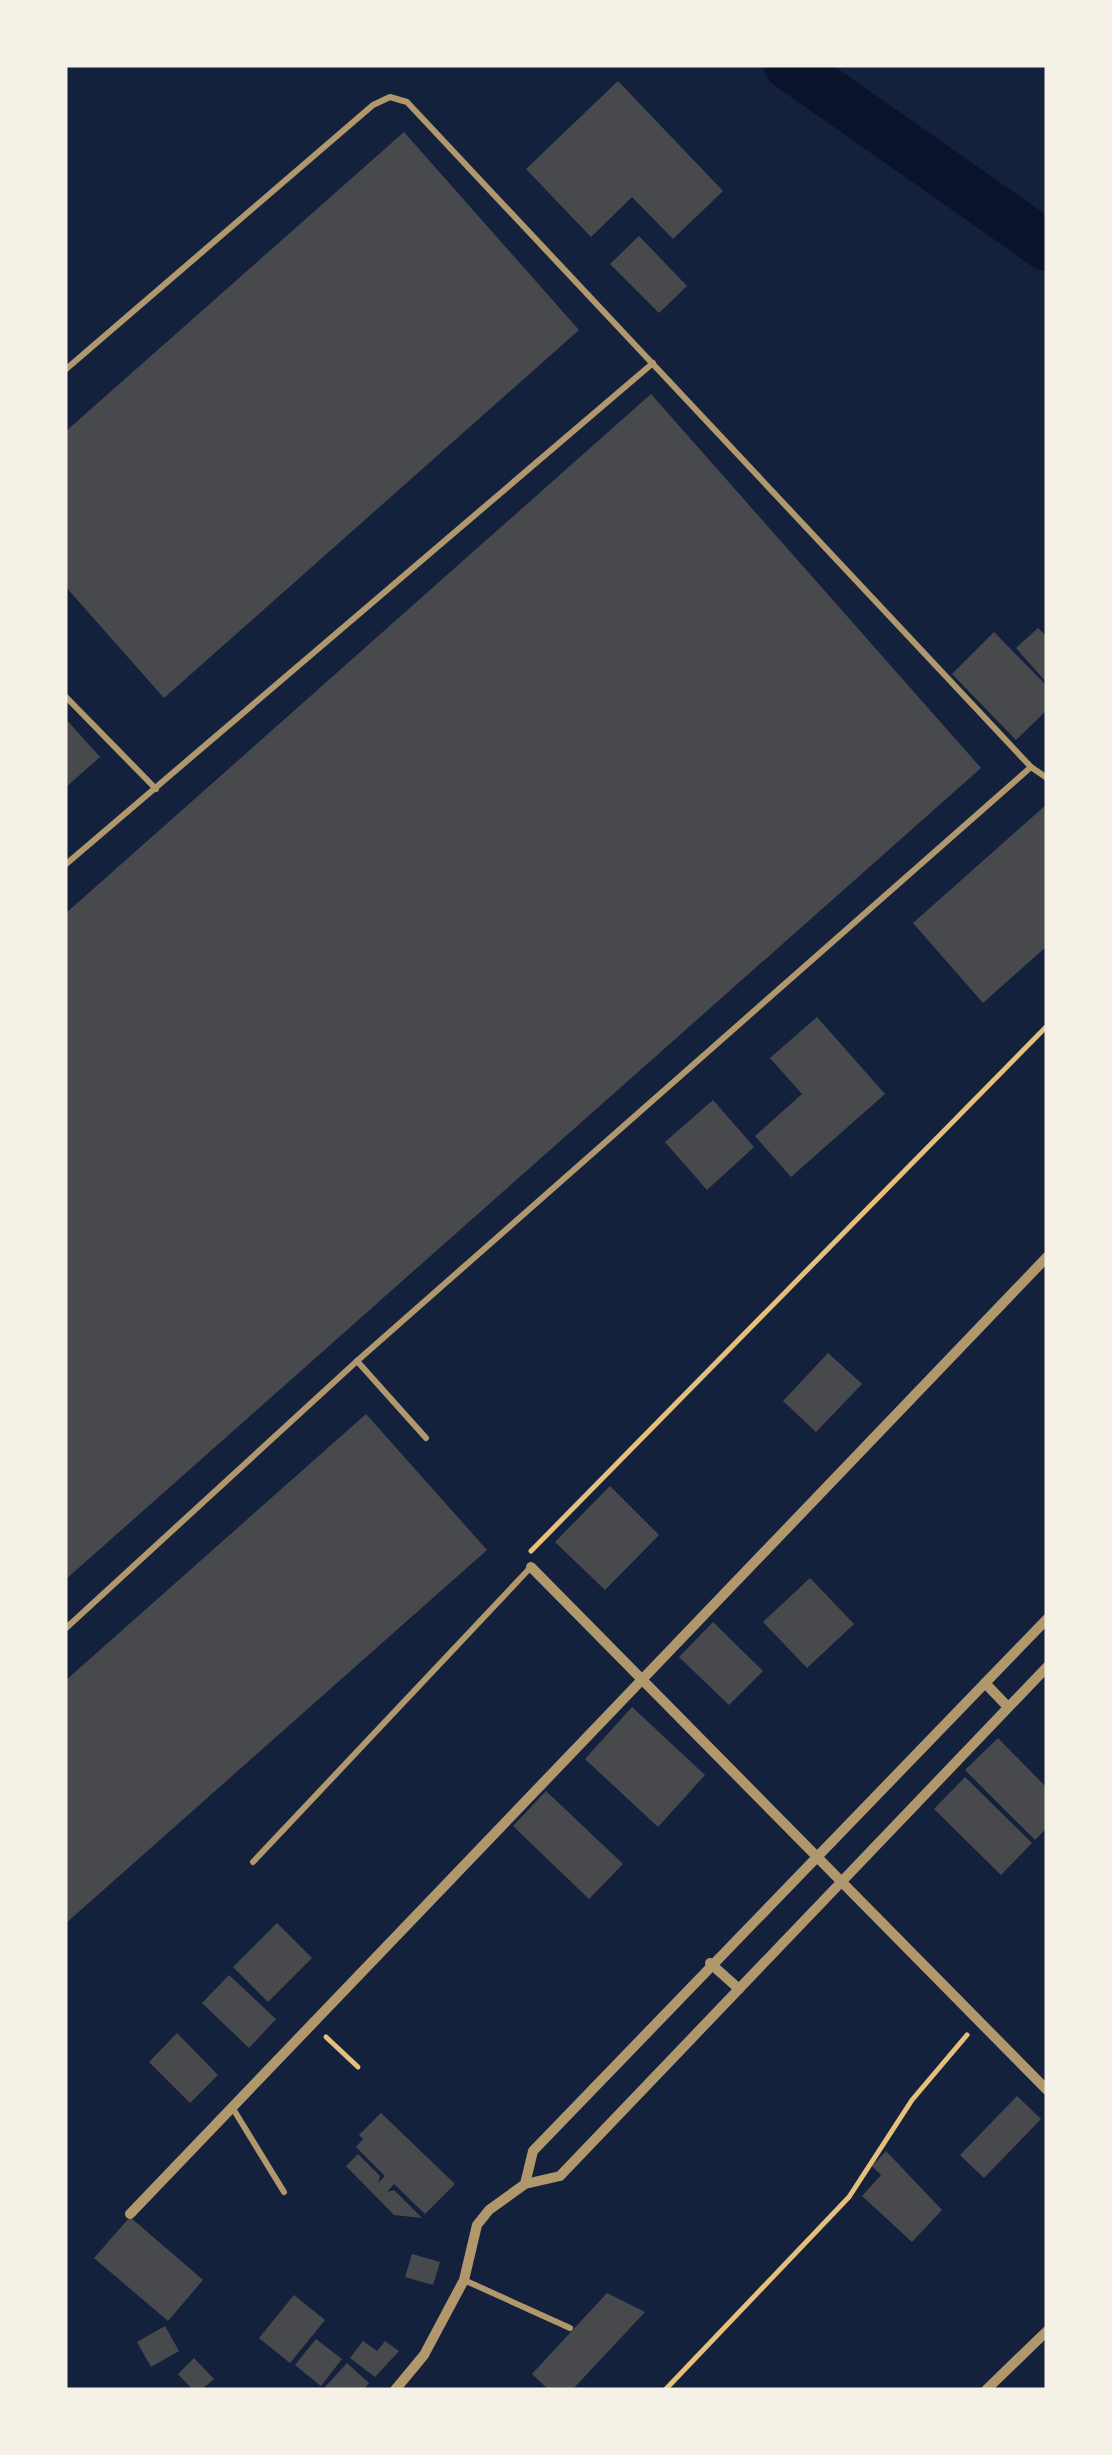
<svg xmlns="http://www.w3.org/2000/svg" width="1112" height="2455" viewBox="0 0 1112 2455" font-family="Spectral,serif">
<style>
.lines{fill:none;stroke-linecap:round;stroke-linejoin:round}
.river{stroke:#0b132b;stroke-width:50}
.building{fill:#48494c}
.path{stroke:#e5c07b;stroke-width:5}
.service{stroke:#b1986c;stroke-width:6}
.minor{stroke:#b1986c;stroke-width:10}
</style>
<rect width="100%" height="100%" fill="#14213d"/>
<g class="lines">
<path class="river" d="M789 65 1047 246"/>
</g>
<g class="building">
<path d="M618 81 723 191 673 239 632 197 591 237 526 169Z"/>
<path d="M404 132 579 330 164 698 65 586V432Z"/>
<path d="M639 236 687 286 659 313 610 264Z"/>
<path d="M651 394 981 768 65 1580V914Z"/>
<path d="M1038 628 1047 637V683L1016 648Z"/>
<path d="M994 632 1047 686V710L1016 740 952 674Z"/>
<path d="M65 718 100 757 65 788Z"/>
<path d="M1047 804V946L983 1003 913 923Z"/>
<path d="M817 1017 885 1094 791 1177 755 1136 802 1094 770 1058Z"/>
<path d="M713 1100 754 1147 707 1190 665 1142Z"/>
<path d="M828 1353 862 1384 816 1432 783 1401Z"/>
<path d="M366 1414 487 1550 65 1924V1681Z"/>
<path d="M610 1486 659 1535 605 1590 555 1542Z"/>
<path d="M810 1578 854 1624 807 1668 763 1622Z"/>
<path d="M713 1622 763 1671 729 1705 679 1657Z"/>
<path d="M632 1707 705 1775 658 1827 585 1759Z"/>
<path d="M998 1738 1047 1788V1828L1035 1840 965 1770Z"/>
<path d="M965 1777 1032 1843 1001 1875 934 1809Z"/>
<path d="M546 1791 623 1864 589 1899 513 1826Z"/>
<path d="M277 1923 312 1958 268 2002 233 1967Z"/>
<path d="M229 1975 276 2019 249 2048 202 2003Z"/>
<path d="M177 2033 218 2075 190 2103 149 2062Z"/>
<path d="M1017 2096 1041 2119 984 2178 960 2155Z"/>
<path d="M381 2113 455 2184 425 2214 394 2184 387 2192 394 2190 422 2218 394 2215 346 2166 358 2154 380 2176 378 2183 385 2176 356 2147 363 2139 359 2135Z"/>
<path d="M886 2151 942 2210 912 2242 862 2196 881 2175 872 2166Z"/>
<path d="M130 2217 203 2280 168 2321 94 2258Z"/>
<path d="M412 2254 440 2262 433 2285 405 2277Z"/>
<path d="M607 2293 645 2312 572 2390H549L532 2374Z"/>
<path d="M294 2295 325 2320 290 2363 259 2338Z"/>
<path d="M165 2326 179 2351 151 2367 137 2342Z"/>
<path d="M316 2339 342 2359 321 2386 295 2365Z"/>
<path d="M363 2341 377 2351 385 2341 399 2351 375 2377 350 2358Z"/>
<path d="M194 2358 214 2379 201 2390H193L178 2374Z"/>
<path d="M347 2363 369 2383 363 2390H328L325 2387Z"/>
</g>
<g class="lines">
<g class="path">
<path d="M531 1551 1047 1026"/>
<path d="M326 2037 358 2067"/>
<path d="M665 2390 849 2197 912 2100 967 2035"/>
</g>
<g class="service">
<path d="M65 370 373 105 390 97 407 102 1031 767 357 1361 65 1629"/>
<path d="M65 696 156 789"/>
<path d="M1031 767 1047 778"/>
<path d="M65 865 653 363"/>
<path d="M357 1361 426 1438"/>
<path d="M253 1862 531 1567"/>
<path d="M232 2107 284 2192"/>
<path d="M464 2280 570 2328"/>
</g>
<g class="minor">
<path d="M531 1567 1047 2090"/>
<path d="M985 1683 1008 1707"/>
<path d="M710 1963 739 1989"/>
<path d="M525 2184 533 2151 1047 1619"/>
<path d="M130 2214 1047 1257"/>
<path d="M395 2390 424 2355 464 2280 477 2225 489 2210 525 2184 560 2176 1047 1667"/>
<path d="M986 2390 1047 2331"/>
</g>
</g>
<rect width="1112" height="2455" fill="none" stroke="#f6f1e7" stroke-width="135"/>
</svg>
